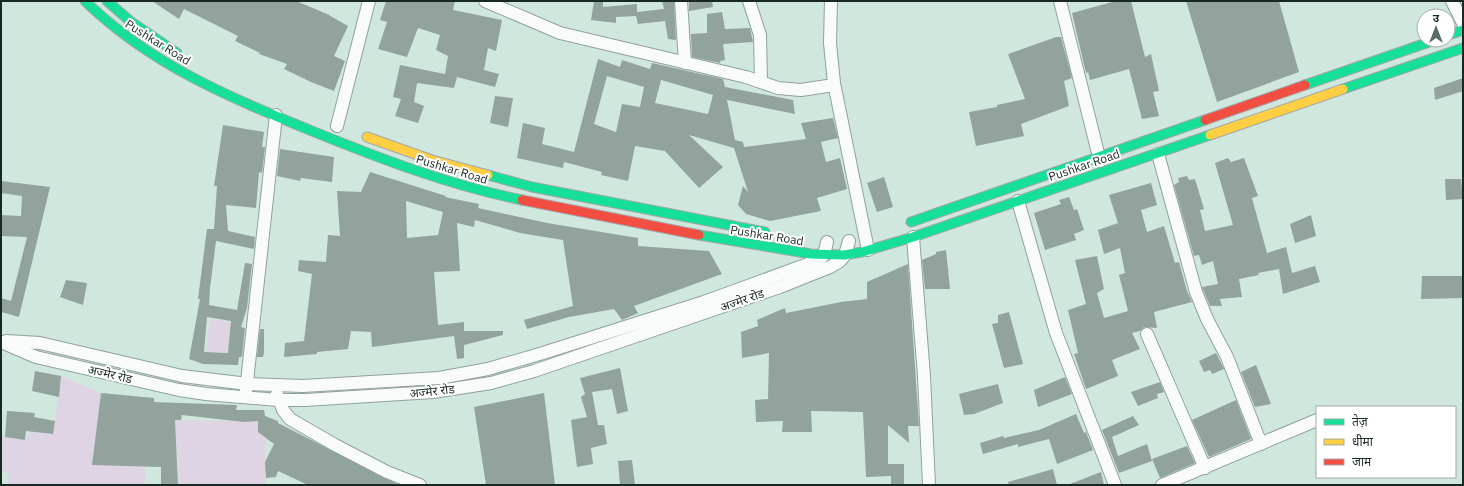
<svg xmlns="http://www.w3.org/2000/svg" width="1464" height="486" viewBox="0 0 1464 486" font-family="'IBM Plex Sans','Noto Sans Devanagari',sans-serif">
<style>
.green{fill:#ded4e3}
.building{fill:#91a39c;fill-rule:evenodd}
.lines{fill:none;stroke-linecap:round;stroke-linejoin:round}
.street-casing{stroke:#90a29b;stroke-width:14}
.fast-casing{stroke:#a5a6ab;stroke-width:11}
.slow-casing{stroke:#a5a6ab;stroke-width:11}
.jam-casing{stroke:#a5a6ab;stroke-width:11}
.street{stroke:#f8fbfa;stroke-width:12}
.fast{stroke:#16e098;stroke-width:9}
.slow{stroke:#ffcf43;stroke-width:9}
.jam{stroke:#f24e42;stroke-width:9}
.labels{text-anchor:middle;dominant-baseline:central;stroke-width:4;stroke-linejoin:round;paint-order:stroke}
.street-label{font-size:12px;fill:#182822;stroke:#fff}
</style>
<rect width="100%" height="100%" fill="#d0e7de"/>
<g class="green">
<path d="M210 319 231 322 228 353 206 351Z"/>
<path d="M61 376 101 393 92 464 145 466V485H7L9 473 1 471V437L25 440 31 432 53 434Z"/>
<path d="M175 420 258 421V432L265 437 266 485H179Z"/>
</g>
<g class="building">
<path d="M152 1H296L327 14 348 26 334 56 345 61 334 91 311 82 284 69 287 64 259 54 260 53 235 41 238 36 184 9 179 19Z"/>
<path d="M386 1H455L453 10 502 20 496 51 488 48 484 70 499 74 495 87 457 77 454 88 417 83 414 102 424 106 418 123 395 116 401 99 393 97 400 65 445 74 448 56 436 50 440 35 418 28 407 57 378 49 387 22 380 20Z"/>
<path d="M594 1H603V7L637 4V12L664 9 662 1H674L676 40 668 39 665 21 638 24 636 16 616 17V23L591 20Z"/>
<path d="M689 1H712L713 7 689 11Z"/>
<path d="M1116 1H1131L1145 57 1151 54 1159 91 1153 92 1159 116 1142 119 1129 69 1090 80 1088 72 1086 73 1072 13Z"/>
<path d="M1186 1H1279L1299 72 1217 102Z"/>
<path d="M722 12 725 29 750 28 753 42 723 44 725 60 720 61V63L692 57 691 34 707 33V14Z"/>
<path d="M1056 37H1061L1072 78 1064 81 1069 106 1021 124 1024 136 976 146 969 112 997 107V105L1025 99 1008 54Z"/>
<path d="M598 59 620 67 622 60 650 69 652 63 723 79 725 87 793 100 795 114 727 100 735 140 743 142 744 147 806 139 801 123 833 118 838 138 821 142 826 162 840 158 847 189 817 198 821 211 770 221 746 214 738 205 743 186 748 192 734 148 689 135 723 167 699 188 665 151 635 146 628 181 601 175 602 172 564 162 563 168 517 158 523 123 545 128 542 144 574 152ZM607 76 644 87 640 107 622 104 616 132 594 124ZM661 80 713 95 708 114 655 103Z"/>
<path d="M1463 78V91L1435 100 1434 88Z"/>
<path d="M495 96 513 98 508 127 490 123Z"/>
<path d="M223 125 264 132 262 147H265L262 173 259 172 256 208 226 205 228 231 255 237 254 249 216 241 210 288 209 305 237 310 245 263 252 264 247 308 241 327 245 328 242 357H239L238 365 203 364 189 359 200 299H198L207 229H214L217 186H214ZM207 317 231 321 228 353 204 352Z"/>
<path d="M280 149 334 157 332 182 301 178 300 181 277 176Z"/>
<path d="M1228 158 1231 162 1244 158 1258 196 1252 198 1267 253 1286 247 1292 273 1315 266 1320 282 1283 294 1279 269 1258 273 1259 275 1239 279 1242 297 1220 299 1222 306H1210L1202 287 1218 284 1213 261 1202 265 1199 255 1194 256 1174 185 1179 182 1178 178 1187 176 1189 180 1195 179 1204 209 1200 210 1205 231 1233 225 1215 163Z"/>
<path d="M370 172 446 196 445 197 479 204 478 208 547 223 638 238V246L709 251 722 274 634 306 638 313 622 320 614 309 569 317 527 329 524 320 573 306 563 240 520 233 475 220 474 227 457 223 460 271 434 272 438 325 464 322V331H503V335L464 345V358L457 359 454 336 372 347 371 332 351 331 348 349 317 352V354L284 357 285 343 304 341 312 274 298 271 299 260 326 262 328 235 340 236 337 191 361 192ZM406 201 443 212 438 235 407 238Z"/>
<path d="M884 177 893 207 877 212 867 183Z"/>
<path d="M1445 179H1461L1463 199 1446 200Z"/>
<path d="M1 181 50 187 19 317 1 312V298L11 301 27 237 1 236V215L21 216 22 196 1 193Z"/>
<path d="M1151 183 1157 205 1141 210 1147 232 1164 226 1175 263 1179 262 1187 291 1192 302 1154 312 1157 328 1144 327 1140 331 1132 333 1140 349 1112 360 1118 376 1086 389 1074 354 1078 353 1068 310 1086 304 1075 260 1097 256 1104 289 1097 293 1104 318 1128 311 1119 275 1125 273 1120 248 1104 254 1098 230 1118 223 1109 195Z"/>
<path d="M1069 197 1074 210 1077 209 1084 230 1074 234 1076 240 1045 250 1034 213 1061 204 1059 200Z"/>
<path d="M1311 215 1316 236 1295 243 1290 224Z"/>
<path d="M946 250 950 289H925L922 260 936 254V252Z"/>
<path d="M908 264 919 426H908L909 443 888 425V464H904V485H891V476L866 477 863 412 811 411 812 432H782L783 421 756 422 755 400 768 399 769 353 742 358 741 332 758 326 757 320 785 308 786 313 841 302 867 299V282Z"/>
<path d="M1422 276H1463V298L1421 299Z"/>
<path d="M66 280 87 283 83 305 60 297Z"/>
<path d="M1009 312 1023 364 1004 368 992 324 998 323V315Z"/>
<path d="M260 329H264V353L263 357H257Z"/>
<path d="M1216 353 1224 369 1212 374 1210 370 1204 372 1199 361Z"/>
<path d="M1256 365 1271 404 1255 407 1241 372Z"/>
<path d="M620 368 628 411 617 414 612 389 592 392 598 425H604L607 444 591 448 593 464 577 467 571 420 587 417 581 397 585 394 580 378Z"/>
<path d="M35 371 61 376 59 397 32 391Z"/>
<path d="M1065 377 1072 394 1038 407 1034 390Z"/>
<path d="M1160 382 1164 392 1157 394 1158 398 1138 406 1131 392Z"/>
<path d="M998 384 1003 403 974 414 964 415 959 394Z"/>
<path d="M101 393 154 398V402L237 405 236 410H264L265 416 278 421V423L399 485H308L278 471 276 477 266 478 265 462 274 444 258 432V421L244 422 182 415 181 420H175L178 485H161V467L92 465Z"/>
<path d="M544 393 555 485H486L474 407Z"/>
<path d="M1236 400 1251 439 1209 457 1192 420Z"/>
<path d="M7 411 35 413 34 417 55 421 53 434 26 431 25 440 5 437Z"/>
<path d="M1076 414 1084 433 1086 432 1093 450 1057 464 1049 439 1018 447V444L983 454 980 443 1003 436 1004 438 1039 430Z"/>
<path d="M1133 416 1139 425 1112 437 1118 456 1147 444 1152 461 1119 473 1102 430Z"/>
<path d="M1187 446 1195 463 1160 478 1152 459Z"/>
<path d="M632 460 635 485H620L618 461Z"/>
<path d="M1053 469 1057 485H1009L1008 482Z"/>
<path d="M1101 472 1104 485H1070V484Z"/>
</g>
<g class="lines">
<g class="street-casing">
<g id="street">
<path d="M485 1 560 33 746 77 778 88 801 90 834 85"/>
<path d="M681 1 685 63"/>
<path d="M749 1 760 35 761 82"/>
<path d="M831 1 830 43 834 83 868 250"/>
<path d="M1060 1 1100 161"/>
<path d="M1452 1 1463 23"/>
<path d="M337 126 369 1"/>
<path d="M1158 154 1196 292 1207 319 1227 357 1261 444"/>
<path d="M1018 201 1056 333 1115 485"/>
<path d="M913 237 924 376 929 485"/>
<path d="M1147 334 1205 468"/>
<path d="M6 341 40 343 182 376 248 384 303 386 439 378 488 369 543 353 704 302 819 260 824 255 827 242"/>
<path d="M1 342 36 357 179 390 206 394 278 400H305L433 392 491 383 534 371 780 287 830 267 840 261 845 255 849 241"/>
<path d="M246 391 276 115"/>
<path d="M277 394 283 410 290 419 335 445 387 472 420 485"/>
<path d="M1162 485 1317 420"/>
</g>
</g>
<g class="fast-casing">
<g id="fast">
<path d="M85 1C151 65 229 97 312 131 381 159 449 185 522 200"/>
<path d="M107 1 130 21 177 53"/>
<path d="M1448 35 1463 30"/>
<path d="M1305 85 1435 40"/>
<path d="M1343 89 1463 48"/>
<path d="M488 175 532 187 765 232"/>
<path d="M911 222 1205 120"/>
<path d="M699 235 811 254 844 255 862 252 913 237 1210 135"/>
</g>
</g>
<g class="slow-casing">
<g id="slow">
<path d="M1210 135 1343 89"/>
<path d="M367 137 432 160 488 175"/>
</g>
</g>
<g class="jam-casing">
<g id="jam">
<path d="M1205 120 1305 85"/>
<path d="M522 200 699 235"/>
</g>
</g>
<use href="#street" class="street"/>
<use href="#fast" class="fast"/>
<use href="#slow" class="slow"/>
<use href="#jam" class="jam"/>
</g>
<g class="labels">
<g class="street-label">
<text transform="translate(158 42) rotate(32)">Pushkar Road</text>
<text transform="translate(1084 165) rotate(-19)">Pushkar Road</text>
<text transform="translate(452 169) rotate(17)">Pushkar Road</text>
<text transform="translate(767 235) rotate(9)">Pushkar Road</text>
<text transform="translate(742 300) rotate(-19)">अज्मेर रोड</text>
<text transform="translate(110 374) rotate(13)">अज्मेर रोड</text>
<text transform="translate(432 391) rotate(-6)">अज्मेर रोड</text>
</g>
</g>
<rect width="1464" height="486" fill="none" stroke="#182822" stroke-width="4"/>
<rect x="1316" y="406" width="140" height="72" fill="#ffffff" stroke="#a3a9a7"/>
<rect x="1324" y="419" width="20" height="6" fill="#16e098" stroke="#a3a9a7"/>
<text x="1352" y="426" font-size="12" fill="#182822">तेज़</text>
<rect x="1324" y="439" width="20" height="6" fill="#ffcf43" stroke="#a3a9a7"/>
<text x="1352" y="446" font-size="12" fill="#182822">धीमा</text>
<rect x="1324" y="459" width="20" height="6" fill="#f24e42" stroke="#a3a9a7"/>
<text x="1352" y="466" font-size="12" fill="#182822">जाम</text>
<g transform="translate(1436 28)"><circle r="19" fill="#ffffff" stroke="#a3a9a7"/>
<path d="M0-3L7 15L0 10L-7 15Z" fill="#586b64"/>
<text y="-6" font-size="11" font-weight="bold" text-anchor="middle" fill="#182822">उ</text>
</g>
</svg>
